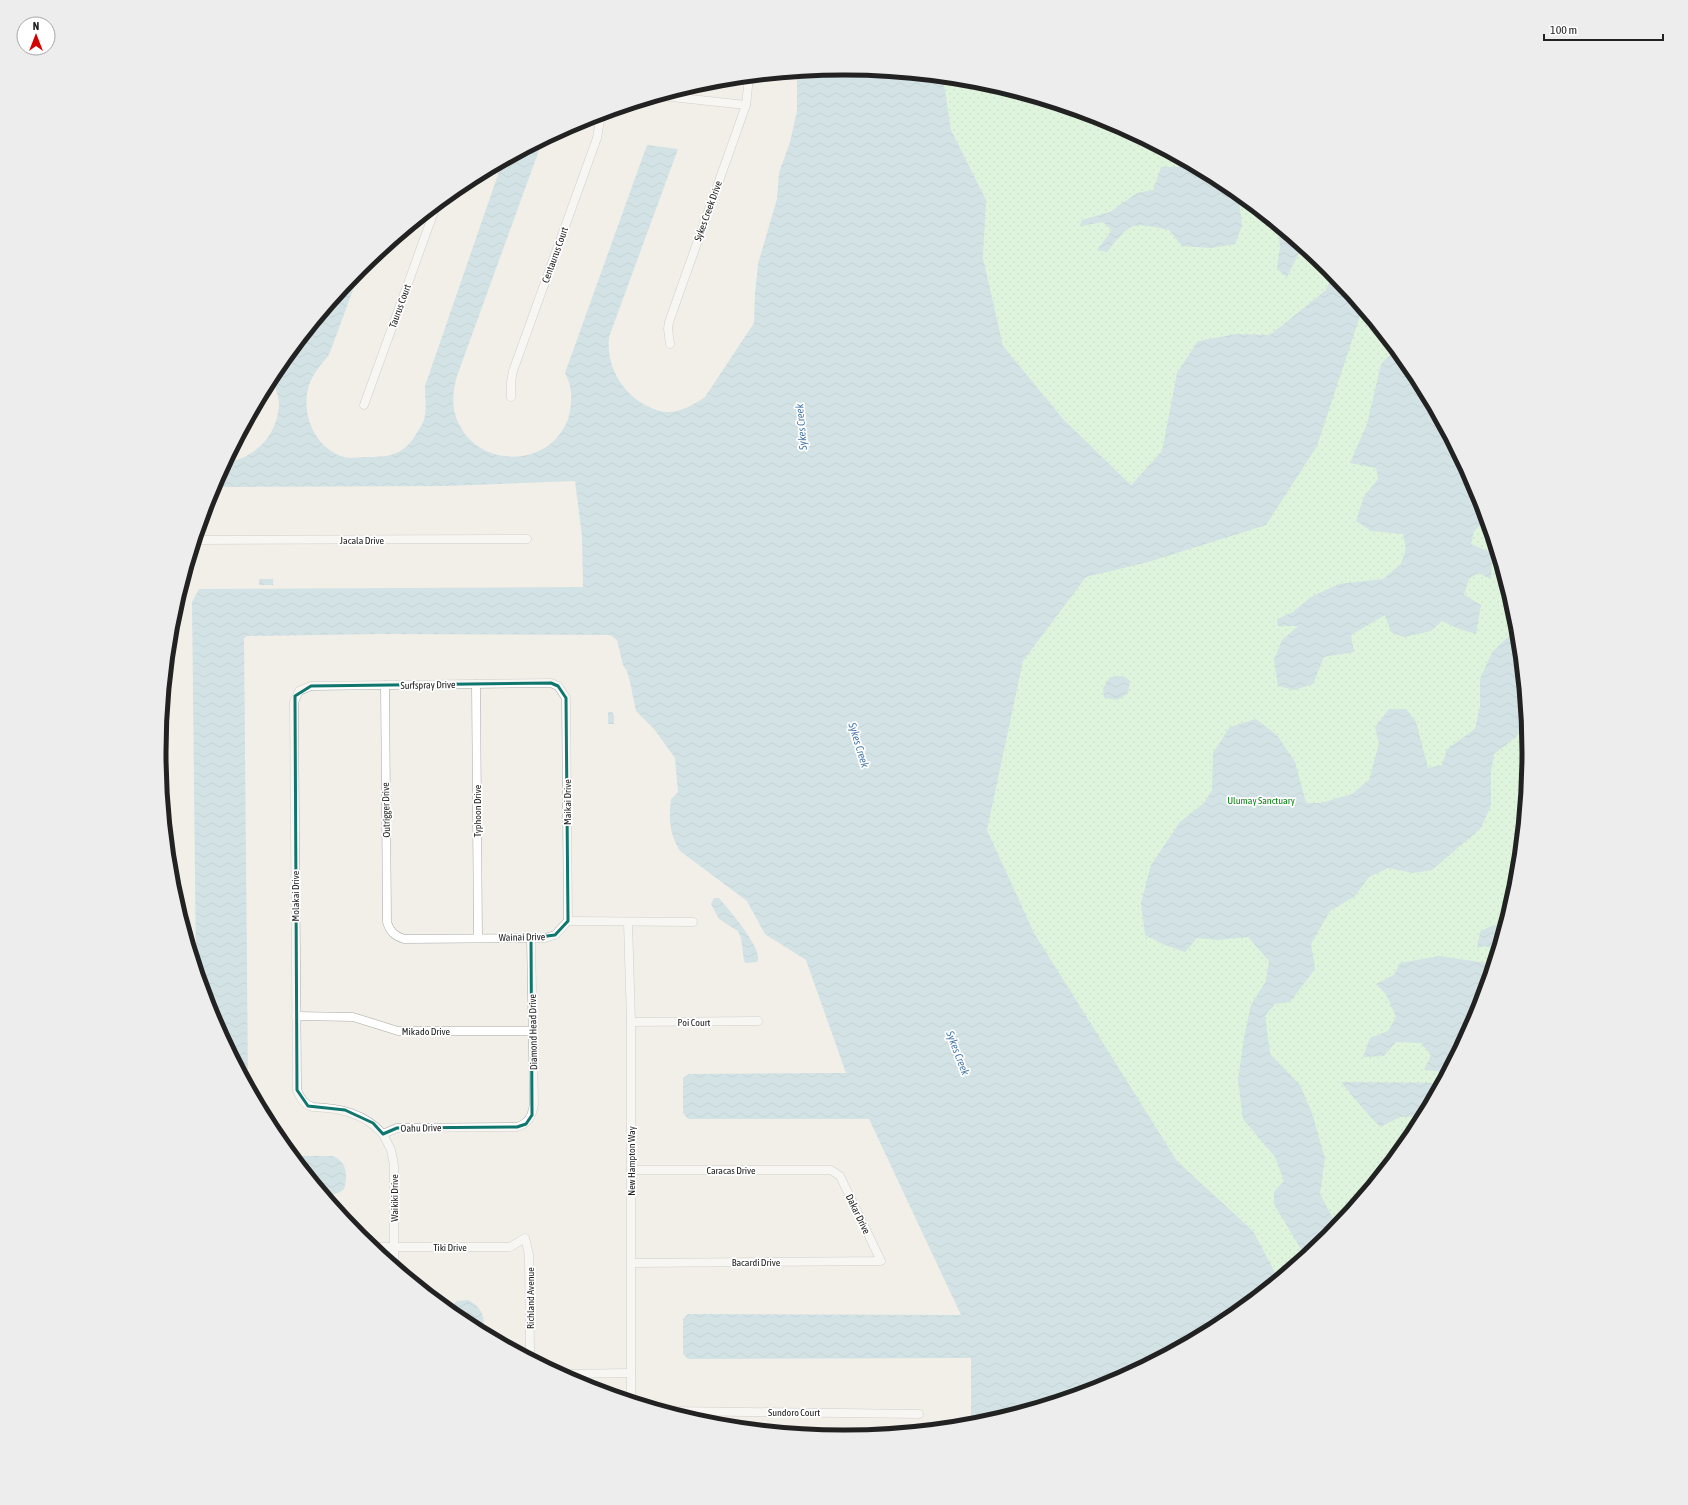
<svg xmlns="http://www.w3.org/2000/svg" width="1688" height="1505" viewBox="0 0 1688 1505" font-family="'Asap Condensed',sans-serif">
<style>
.park{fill:url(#park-dots)}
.water{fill:url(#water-waves)}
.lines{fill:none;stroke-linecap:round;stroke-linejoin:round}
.minor-casing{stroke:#a9a9a9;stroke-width:9}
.minor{stroke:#fff;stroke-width:8}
.marked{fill:none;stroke:#0f766e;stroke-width:3;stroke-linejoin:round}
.labels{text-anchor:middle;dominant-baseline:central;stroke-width:3.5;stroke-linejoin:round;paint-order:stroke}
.street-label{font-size:10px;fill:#222;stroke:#fff}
.park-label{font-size:10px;fill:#0c8416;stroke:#fff}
.water-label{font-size:11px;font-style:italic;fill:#4a7aab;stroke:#fff}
.rim{fill:none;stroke:#222;stroke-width:5}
</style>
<defs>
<pattern id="park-dots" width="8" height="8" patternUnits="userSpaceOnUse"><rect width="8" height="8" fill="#c8facc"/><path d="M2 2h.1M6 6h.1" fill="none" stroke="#acd6af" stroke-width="1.8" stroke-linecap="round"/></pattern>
<pattern id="water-waves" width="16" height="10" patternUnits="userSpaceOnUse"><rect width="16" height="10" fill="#aad3df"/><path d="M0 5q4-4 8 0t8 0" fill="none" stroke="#92b5bf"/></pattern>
</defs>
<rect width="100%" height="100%" fill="#f2efe9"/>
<g class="park">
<path d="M943 78 978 81 1106 120 1224 183 1328 269 1333 275 1326 290 1270 335 1236 334 1177 373 1162 451 1131 485 1064 420 1003 346 983 258 986 200 951 130Z"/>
<path d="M1362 310 1413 372 1476 491 1515 619 1528 753 1515 886 1476 1015 1413 1133 1328 1237 1278 1278 1253 1231 1177 1161 1033 933 987 830 1023 661 1086 577 1352 336Z"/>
</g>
<g class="water">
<path d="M844 68 943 78 951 130 986 200 983 258 1003 346 1064 420 1131 485 1162 451 1177 373 1198 341 1236 334 1270 335 1326 290 1333 275 1362 310 1317 446 1266 525 1148 562 1086 577 1023 661 987 830 1034 933 1177 1161 1253 1231 1278 1278 1224 1322 1106 1385 971 1424V1358L688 1359 683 1354V1319L688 1314 961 1315 869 1119H688L683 1113V1078L689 1074 846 1073 806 960 765 934 747 901 680 851C669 833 669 820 671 799L678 792 675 758 654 729 636 711 630 682 627 671 623 665 617 640 610 635 381 634 247 636 244 638 248 1083 212 1014 196 963 192 602 199 589 583 587 582 536 575 481 446 486 214 487 226 463C256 457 277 436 279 405 279 396 275 386 272 378L275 372 361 268 329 355C321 364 313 374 309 385 300 413 315 449 344 457 350 459 359 457 365 457 388 457 402 456 415 436 418 431 422 425 424 420 427 410 425 396 425 386L502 163 542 142 457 376C452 393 451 410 460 426 480 465 539 467 562 431 566 424 569 419 570 411 572 397 572 386 565 373L647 145 678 149 609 337C606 365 621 393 647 406 653 409 661 412 668 412 681 412 695 404 705 397L754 323 755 294 758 264 777 199 779 173 790 142 797 111V73Z"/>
<path d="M1183 161 1224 183 1242 198 1239 200 1242 226 1235 244 1210 248 1182 246 1169 230C1130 222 1132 221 1107 252L1097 250 1112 230 1103 222 1080 226 1082 220 1110 212 1137 193 1153 190 1161 167H1179Z"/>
<path d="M1278 227 1302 247 1287 277 1277 269 1280 247Z"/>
<path d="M1389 356H1400L1413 372 1476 491 1486 521 1474 531 1471 544 1490 552 1492 564 1491 579 1478 573 1469 579 1464 595 1481 605 1476 634 1459 629 1442 621 1431 631 1404 637 1391 632 1385 615 1351 635 1354 652 1324 657 1313 684 1294 690 1278 686 1274 660 1282 640 1298 626H1278L1277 619 1293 612 1311 597 1339 584 1383 579 1401 564 1406 549 1403 534 1371 531 1356 521 1364 496 1378 479 1376 468 1350 463 1367 424 1381 364Z"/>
<rect x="259" y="579" width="14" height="6"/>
<path d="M1517 635 1525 722 1516 737 1494 754 1491 772V805L1481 828 1432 870 1413 873 1388 868 1369 877 1355 896 1330 911 1311 944 1315 969 1290 1002 1275 1004 1265 1016 1270 1054 1300 1085 1312 1113 1325 1158 1320 1194 1337 1226 1328 1237 1315 1247 1310 1243 1302 1251 1274 1204V1192L1284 1181 1275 1157 1243 1119 1238 1080 1244 1038 1251 1005 1266 981 1269 961 1248 937 1217 940 1197 938 1185 952 1165 945 1145 935 1141 903 1151 865 1180 822 1204 803 1212 790 1213 753 1230 727 1256 719 1277 735 1295 762 1306 803H1321L1352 794 1369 780 1379 744 1375 727 1389 709H1406L1416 722 1428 768 1442 765 1447 749 1475 729 1480 706V679L1492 652 1508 637Z"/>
<path d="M1123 676 1130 681 1128 693 1117 700 1104 698 1103 688 1110 677Z"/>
<path d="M608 712H612L614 715V724H608Z"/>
<path d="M1518 857 1515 886 1513 895 1512 861Z"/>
<path d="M714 898H719C727 908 765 950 757 962L746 963 744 961 741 938 738 931 719 919 711 904Z"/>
<path d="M1493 925 1503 926 1496 949 1484 946 1477 948 1480 932Z"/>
<path d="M1440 956 1492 964 1476 1015 1446 1072 1424 1070 1431 1055 1421 1043 1396 1042 1384 1056 1363 1057 1370 1038 1388 1031 1396 1017 1386 994 1376 984 1394 975 1400 963Z"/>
<path d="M1341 1082 1440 1083 1422 1116 1400 1117 1380 1127 1365 1111Z"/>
<path d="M294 1156H332C347 1161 348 1175 344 1189L340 1192 327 1197Z"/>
<path d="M468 1300C483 1308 484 1316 484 1332L464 1322 448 1309 457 1301Z"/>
</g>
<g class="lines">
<g class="minor-casing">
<g id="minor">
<path d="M662 96 746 105"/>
<path d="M670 344 668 329 669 322 746 105 749 77"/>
<path d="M511 397V382L513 371 597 138 601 114"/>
<path d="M364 405 436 206"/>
<path d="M197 540 527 539"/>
<path d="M476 684 478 938"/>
<path d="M385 685 387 922C390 932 395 936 404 939L545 938 555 935 568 921 693 922"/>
<path d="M628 922 631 1022V1400"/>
<path d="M531 938 534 1104C532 1116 529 1123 517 1127L397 1128 383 1134C364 1113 340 1108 313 1107 304 1105 300 1098 297 1090L294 702 299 691 311 686 551 683 558 686 566 698 568 921"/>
<path d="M296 1016 353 1017 398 1031H533"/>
<path d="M631 1022 758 1021"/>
<path d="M383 1134 391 1150 394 1165V1265"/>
<path d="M631 1170H831L840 1176 881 1261 632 1263"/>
<path d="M373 1247H510L525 1238 529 1255 530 1357"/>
<path d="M561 1374 631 1373"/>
<path d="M670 1411 919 1414"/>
</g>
</g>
<use href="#minor" class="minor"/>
</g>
<path d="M0 0H1688V1505H0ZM551 683 558 686 566 698 568 921 555 935 531 938 532 1115 526 1124 517 1127 397 1128 383 1134 373 1123 345 1110 308 1106 297 1090 295 696 311 686Z" fill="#f2efe9" fill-opacity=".55" fill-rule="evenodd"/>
<path class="marked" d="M551 683 558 686 566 698 568 921 555 935 531 938 532 1115 526 1124 517 1127 397 1128 383 1134 373 1123 345 1110 308 1106 297 1090 295 696 311 686Z"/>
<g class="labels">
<g class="street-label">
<text transform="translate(708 211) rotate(-70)">Sykes Creek Drive</text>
<text transform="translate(555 255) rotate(-70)">Centaurus Court</text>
<text transform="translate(400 306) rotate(-70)">Taurus Court</text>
<text x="362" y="540">Jacala Drive</text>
<text transform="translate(428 685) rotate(-1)">Surfspray Drive</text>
<text transform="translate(567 802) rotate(-90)">Maikai Drive</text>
<text transform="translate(386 810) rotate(-91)">Outrigger Drive</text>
<text transform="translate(477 811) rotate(-90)">Typhoon Drive</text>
<text transform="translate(295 896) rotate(-90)">Molakai Drive</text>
<text transform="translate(522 937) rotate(-1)">Wainai Drive</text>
<text x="694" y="1022">Poi Court</text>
<text x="426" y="1031">Mikado Drive</text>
<text transform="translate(533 1032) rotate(-91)">Diamond Head Drive</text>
<text transform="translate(421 1128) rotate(-1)">Oahu Drive</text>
<text transform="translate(631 1161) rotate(-90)">New Hampton Way</text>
<text x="731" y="1170">Caracas Drive</text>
<text transform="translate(394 1198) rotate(-90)">Waikiki Drive</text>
<text transform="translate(858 1214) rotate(64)">Dakar Drive</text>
<text x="450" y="1247">Tiki Drive</text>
<text x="756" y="1262">Bacardi Drive</text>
<text transform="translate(530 1298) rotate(-90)">Richland Avenue</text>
<text x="794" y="1412">Sundoro Court</text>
</g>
<g class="park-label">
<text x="1261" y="800">Ulumay Sanctuary</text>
</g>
<g class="water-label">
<text transform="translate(801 427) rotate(-95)">Sykes Creek</text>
<text transform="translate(859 745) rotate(73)">Sykes Creek</text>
<text transform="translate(958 1053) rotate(69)">Sykes Creek</text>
</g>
</g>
<path d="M0 0H1688V1505H0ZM843 75H845A677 677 0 0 1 1522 752V753A677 677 0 0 1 845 1430H843A677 677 0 0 1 166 753V752A677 677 0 0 1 843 75Z" fill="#ededed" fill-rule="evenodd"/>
<path class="rim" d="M843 75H845A677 677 0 0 1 1522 752V753A677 677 0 0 1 845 1430H843A677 677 0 0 1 166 753V752A677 677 0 0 1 843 75Z"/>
<g transform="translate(36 36)"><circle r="19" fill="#ffffff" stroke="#a7a7a7"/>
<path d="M0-3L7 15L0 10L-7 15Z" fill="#d40000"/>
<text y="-6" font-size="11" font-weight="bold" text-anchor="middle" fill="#222222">N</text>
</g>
<path d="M1544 34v6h119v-6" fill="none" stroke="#222222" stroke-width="2"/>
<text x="1550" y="34" font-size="12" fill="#222222" stroke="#ffffff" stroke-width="3" paint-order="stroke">100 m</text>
</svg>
